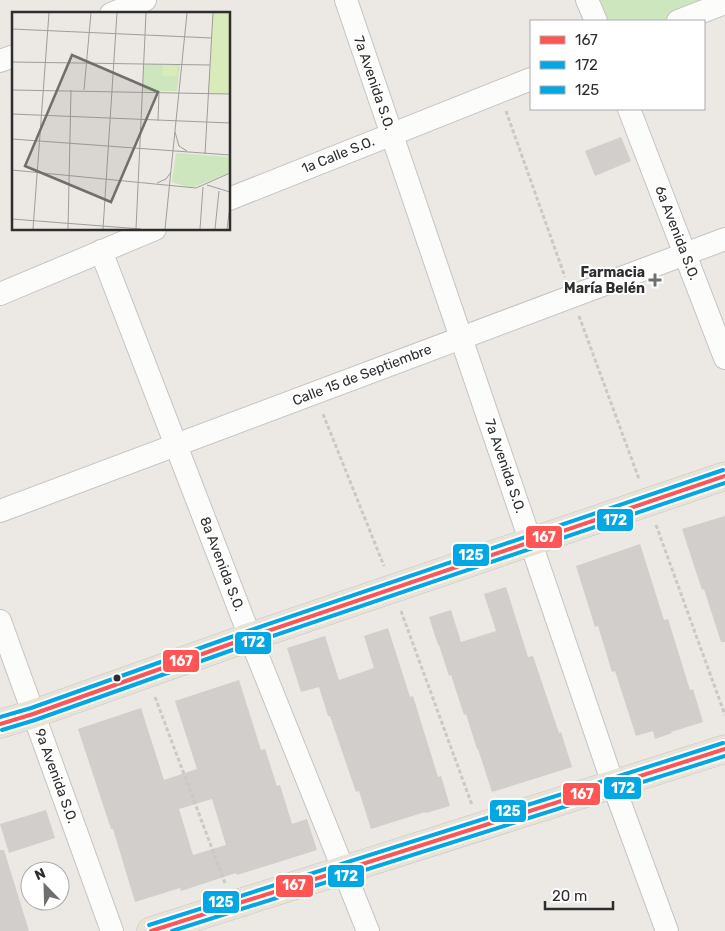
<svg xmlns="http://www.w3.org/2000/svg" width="725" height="931" viewBox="0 0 725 931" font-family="Rubik,sans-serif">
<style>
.green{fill:#cee6be}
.building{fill:#d1cecb;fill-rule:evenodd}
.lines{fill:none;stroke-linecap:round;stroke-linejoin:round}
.minor-casing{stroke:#c5c4c5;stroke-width:24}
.trunk-casing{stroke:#c6c5c4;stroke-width:29}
.path{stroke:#c9c9c8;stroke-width:3;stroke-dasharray:4 2.5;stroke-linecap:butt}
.minor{stroke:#fcfcfb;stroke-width:22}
.trunk{stroke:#e9e2d6;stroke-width:28}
.bus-1-casing{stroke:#fff;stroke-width:8}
.bus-2-casing{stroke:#fff;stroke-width:8}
.bus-3-casing{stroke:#fff;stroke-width:8}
.bus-1{stroke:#f55;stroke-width:4}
.bus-2{stroke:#02a7e4;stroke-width:4}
.bus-3{stroke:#02a7e4;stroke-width:4}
.poi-dot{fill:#706f6e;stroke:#fff;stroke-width:2}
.bus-dot{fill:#2e2e2e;stroke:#fff;stroke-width:2}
.labels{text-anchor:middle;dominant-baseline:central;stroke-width:4;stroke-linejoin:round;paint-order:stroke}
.street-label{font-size:14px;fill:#2e2e2e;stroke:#fff}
.poi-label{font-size:14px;font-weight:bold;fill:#2e2e2e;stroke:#fff;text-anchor:end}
.inset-road{fill:none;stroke:#a09e9b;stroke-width:1}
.view{fill:#706f6e;fill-opacity:0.15;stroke:#706f6e;stroke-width:2.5}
.inset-edge{fill:none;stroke:#2e2e2e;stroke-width:2.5}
.line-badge{stroke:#fff;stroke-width:2}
.badge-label{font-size:14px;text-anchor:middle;font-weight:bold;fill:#fff}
</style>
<rect width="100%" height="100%" fill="#ece8e4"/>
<path class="green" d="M598 0H713L662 21H607Z"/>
<g class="building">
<path d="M621 137 631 161 595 176 585 151Z"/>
<path d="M725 516V642H721L704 589 702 590 682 529Z"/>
<path d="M640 544 664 620 668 619 690 690 693 689 703 722 671 732 672 733 655 739 653 731 636 736 615 671 612 672 598 626 595 627 576 566Z"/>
<path d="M506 587 528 657 533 656 559 733 561 732 572 767 492 792 478 749H477L466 714 464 715 451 675 449 676 439 645H438L429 617 451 610 461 642 496 631 484 594Z"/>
<path d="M388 628 410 697 413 696 438 777 441 776 450 806 426 813 425 812 371 829 359 791 356 792 330 716H328L319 687 301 692 287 648 325 636 339 680 374 668 364 636Z"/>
<path d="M239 680 261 750 265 749 277 786 280 785 292 824 307 819 317 850 237 875 236 873 181 891 180 888 135 902 113 829H111L78 729 141 708 164 780 197 769 175 701ZM212 799 226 845 193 855 179 809Z"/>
<path d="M46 810 55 838 9 853 0 824Z"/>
<path d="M0 850H4L29 931H0Z"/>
</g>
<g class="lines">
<g class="minor-casing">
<g id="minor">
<path d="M346 0 613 784 667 931"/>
<path d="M587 0 596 21"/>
<path d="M111 14 145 0"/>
<path d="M678 21 725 3"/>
<path d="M0 61 14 56"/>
<path d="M629 109 725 358"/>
<path d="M229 199 531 79"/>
<path d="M101 251 250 637 368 931"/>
<path d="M0 294 155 229"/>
<path d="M0 511 725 239"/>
<path d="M0 621 112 931"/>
</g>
</g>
<g class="trunk-casing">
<g id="trunk">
<path d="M0 724 33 714 250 637 725 476"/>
<path d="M151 931 725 749"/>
</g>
</g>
<g class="path">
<path d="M506 111 565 277"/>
<path d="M579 316 639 479"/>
<path d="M323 414 384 566"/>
<path d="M656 525 725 715"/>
<path d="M401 611 472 805"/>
<path d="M155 697 225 883"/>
</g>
<use href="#minor" class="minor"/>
<use href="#trunk" class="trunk"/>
<g class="bus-1-casing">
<g id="bus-1">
<path d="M0 724 33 714 250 637 725 476"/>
<path d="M151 931 725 749"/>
</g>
</g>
<g class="bus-2-casing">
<g id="bus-2">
<path d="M2 730 35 720 252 643 725 483"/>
<path d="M172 931 725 756"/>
</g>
</g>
<g class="bus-3-casing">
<g id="bus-3">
<path d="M0 717 31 708 248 631 723 470"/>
<path d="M149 925 723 743"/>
</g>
</g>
<use href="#bus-1" class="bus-1"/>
<use href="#bus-2" class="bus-2"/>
<use href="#bus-3" class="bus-3"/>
</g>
<path class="poi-dot" d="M652.5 272.5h5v5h5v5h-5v5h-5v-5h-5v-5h5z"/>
<circle class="bus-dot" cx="117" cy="678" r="4.5"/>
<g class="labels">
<g class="street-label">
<text transform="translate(374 83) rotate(71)">7a Avenida S.O.</text>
<text transform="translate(338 155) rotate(-22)">1a Calle S.O.</text>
<text transform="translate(677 233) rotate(69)">6a Avenida S.O.</text>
<text transform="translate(362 375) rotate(-21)">Calle 15 de Septiembre</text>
<text transform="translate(505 466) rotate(71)">7a Avenida S.O.</text>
<text transform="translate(222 564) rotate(69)">8a Avenida S.O.</text>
<text transform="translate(56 776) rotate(70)">9a Avenida S.O.</text>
</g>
<g class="poi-label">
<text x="645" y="272">Farmacia<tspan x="645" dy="16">María Belén</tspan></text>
</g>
</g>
<g transform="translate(12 12)">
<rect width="218" height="218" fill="#ece8e4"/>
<path d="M131 52H168L165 79H131ZM164 141 217 145V161L179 176 160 170Z" fill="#cee6be"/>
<path d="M201 1H217V82H196ZM151 53 165 54V64H150Z" fill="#d9eabb"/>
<path class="inset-road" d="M0 17 200 26M0 50 198 53M0 78 218 82M72 78 79 1M0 102 218 111M146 109 147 80M163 120 167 134 175 139M0 127 218 143M193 142 201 1M0 158 184 176 218 161M145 171 154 167 159 160M195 173 218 180M0 207 129 217M21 217 37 1M56 217 59 78M91 217 105 1M124 217 134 1M153 217 175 1M188 217 191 175M203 217 207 179M215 217 218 194"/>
<path class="view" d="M60 43 146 80 99 190 13 154Z"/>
<rect width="218" height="218" class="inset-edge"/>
</g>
<g class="line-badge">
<rect x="596" y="508" width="38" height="24" rx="5" fill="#02a7e4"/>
<rect x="525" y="525" width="38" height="24" rx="5" fill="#f55"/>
<rect x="452" y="543" width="38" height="24" rx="5" fill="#02a7e4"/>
<rect x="234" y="631" width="38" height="24" rx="5" fill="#02a7e4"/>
<rect x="162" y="649" width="38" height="24" rx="5" fill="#f55"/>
<rect x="603" y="776" width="39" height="24" rx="5" fill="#02a7e4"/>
<rect x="562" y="782" width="39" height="24" rx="5" fill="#f55"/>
<rect x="489" y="799" width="38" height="24" rx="5" fill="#02a7e4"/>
<rect x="327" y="864" width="38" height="24" rx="5" fill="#02a7e4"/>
<rect x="275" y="874" width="39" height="24" rx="5" fill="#f55"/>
<rect x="202" y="890" width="38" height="24" rx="5" fill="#02a7e4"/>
</g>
<g class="badge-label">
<text x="615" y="525">172</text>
<text x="544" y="542">167</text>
<text x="471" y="560">125</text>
<text x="253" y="647">172</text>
<text x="181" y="666">167</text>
<text x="623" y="793">172</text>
<text x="582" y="799">167</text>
<text x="508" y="816">125</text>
<text x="346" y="881">172</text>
<text x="294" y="890">167</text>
<text x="221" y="907">125</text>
</g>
<rect x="530" y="20" width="175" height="90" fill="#ffffff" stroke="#ababab"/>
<rect x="540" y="36" width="25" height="8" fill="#ff5555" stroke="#ababab"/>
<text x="575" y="45" font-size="15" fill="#2e2e2e">167</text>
<rect x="540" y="61" width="25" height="8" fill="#02a7e4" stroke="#ababab"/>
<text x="575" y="70" font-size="15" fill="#2e2e2e">172</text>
<rect x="540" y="86" width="25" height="8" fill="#02a7e4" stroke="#ababab"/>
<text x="575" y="95" font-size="15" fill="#2e2e2e">125</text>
<g transform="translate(45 886) rotate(337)"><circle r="24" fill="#ffffff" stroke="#ababab"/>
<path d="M0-4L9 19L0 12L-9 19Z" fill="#706f6e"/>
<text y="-8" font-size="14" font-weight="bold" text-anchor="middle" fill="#2e2e2e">N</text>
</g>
<path d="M545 901v8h68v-8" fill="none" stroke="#2e2e2e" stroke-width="2.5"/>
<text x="552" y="901" font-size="15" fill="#2e2e2e" stroke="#ffffff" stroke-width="4" paint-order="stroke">20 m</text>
</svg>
